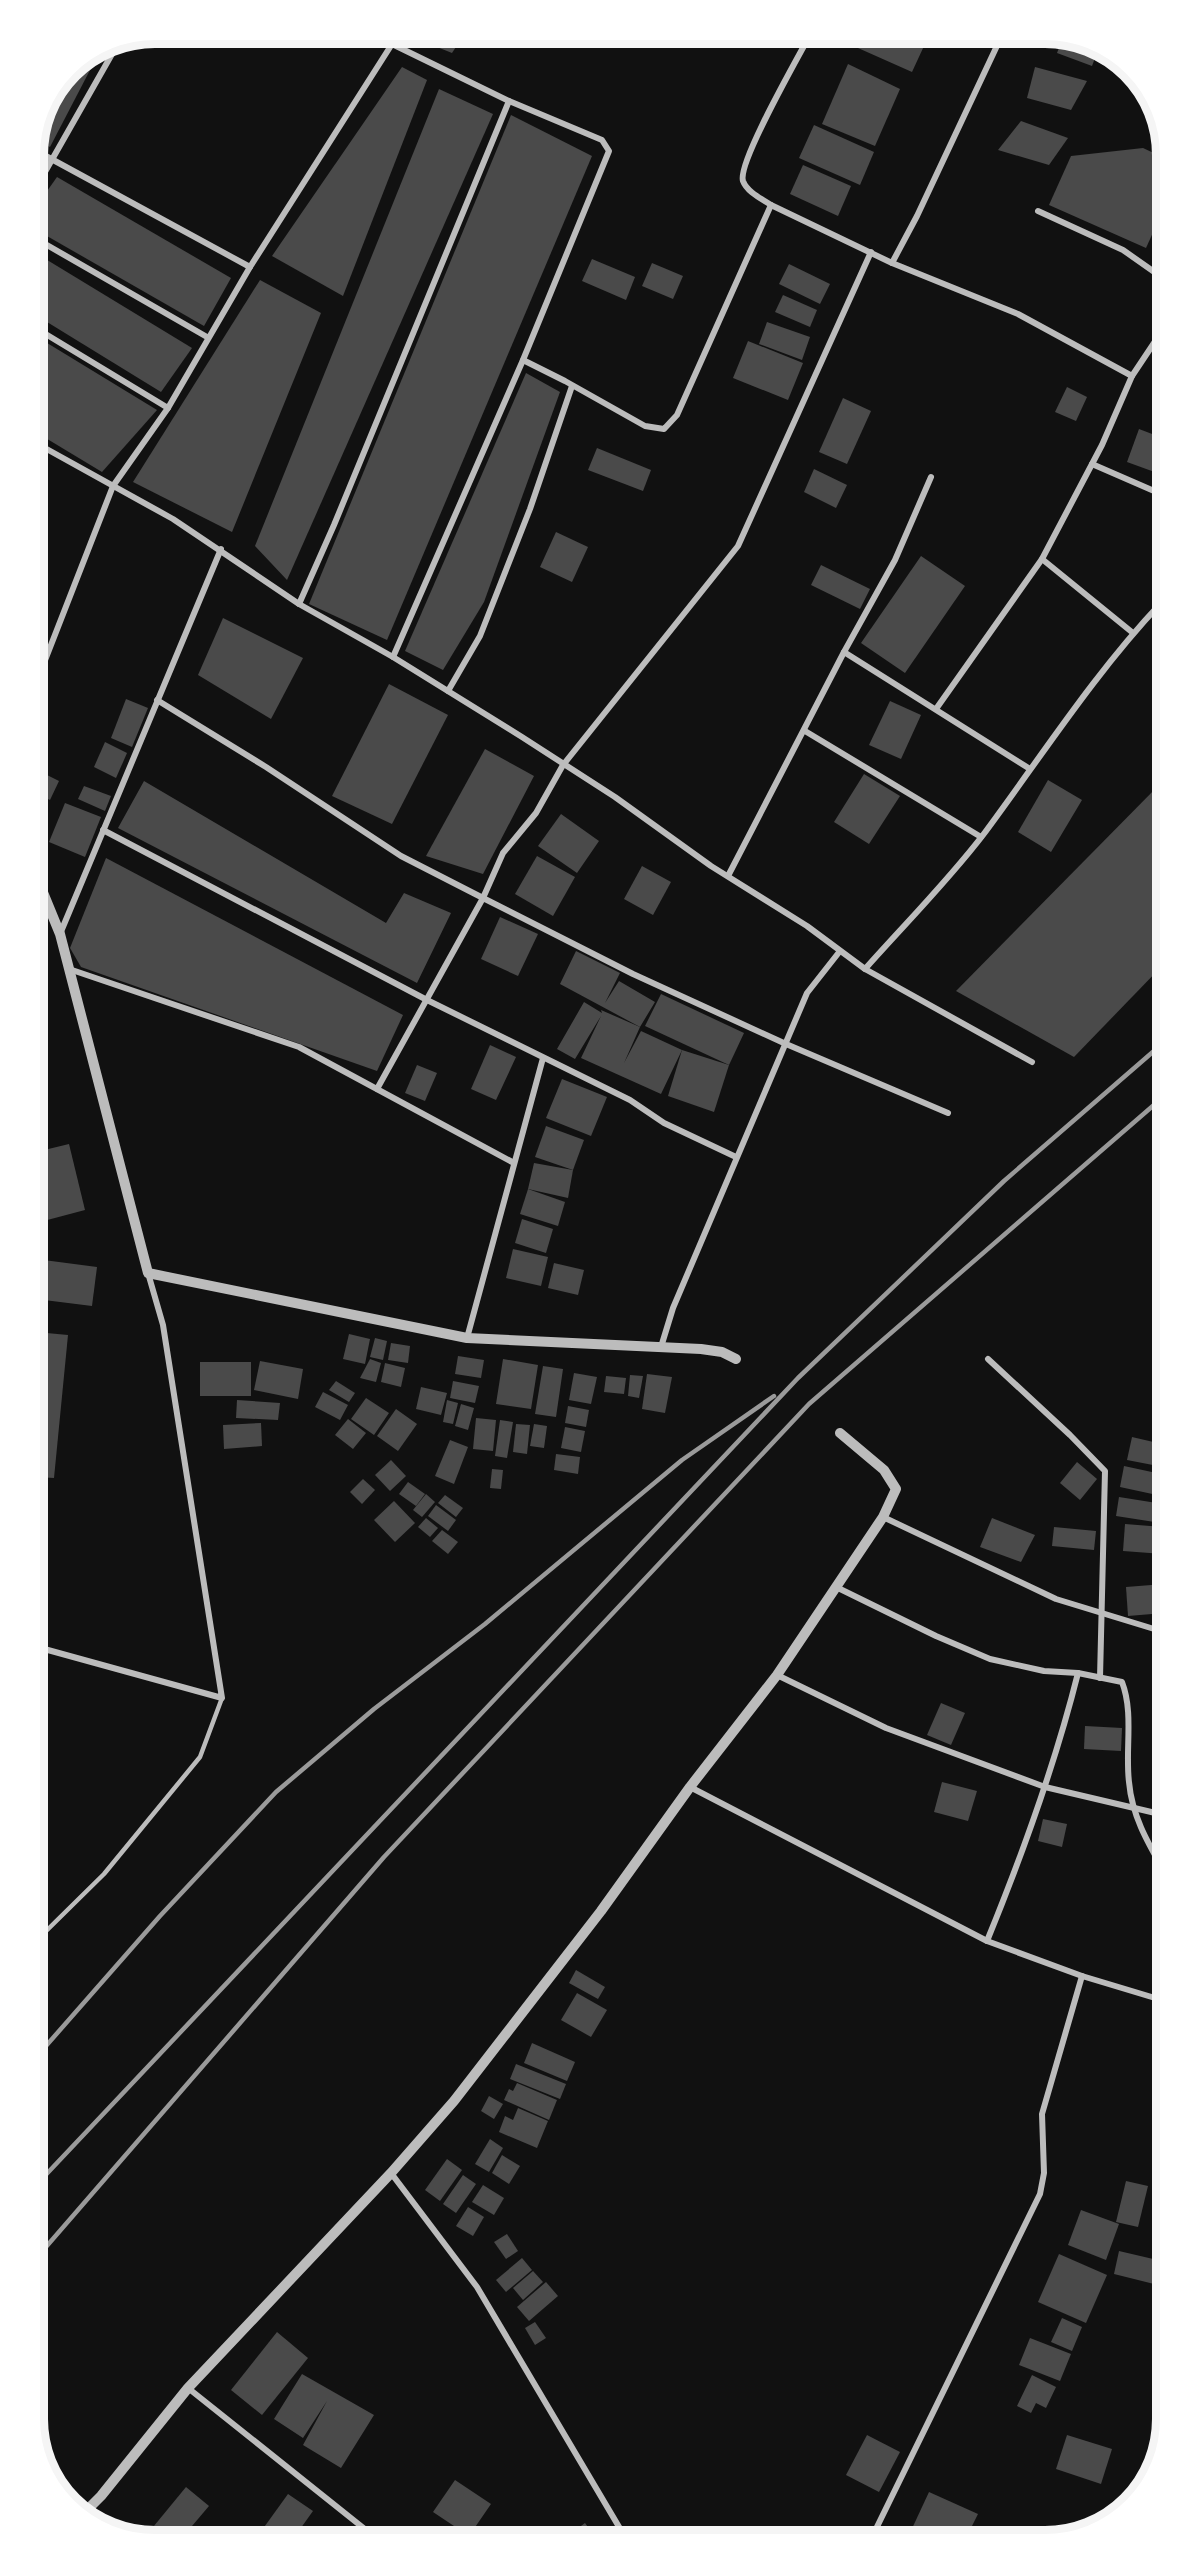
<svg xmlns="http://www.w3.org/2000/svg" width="1199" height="2573" viewBox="0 0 1199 2573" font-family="'IBM Plex Sans',sans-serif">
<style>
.building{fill:#4a4a4a}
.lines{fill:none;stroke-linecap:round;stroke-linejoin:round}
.service{stroke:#bcbcbc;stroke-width:4.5}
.minor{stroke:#bcbcbc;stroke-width:6}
.tertiary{stroke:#bcbcbc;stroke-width:10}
.rail{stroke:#9a9a9a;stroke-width:4.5}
.rim{fill:none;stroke:#f5f5f5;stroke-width:8}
</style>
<rect width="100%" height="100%" fill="#111"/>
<g class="building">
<path d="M402 33H465L452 53Z"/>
<path d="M760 33H798L792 47Z"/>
<path d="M864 33H930L912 72 858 48Z"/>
<path d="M1063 37 1098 50 1092 66 1057 53Z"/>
<path d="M102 47 50 147 35 140 45 101 69 68Z"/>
<path d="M848 64 900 89 875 146 822 124Z"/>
<path d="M402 67 427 80 343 296 272 256Z"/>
<path d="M1035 67 1087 81 1071 110 1027 98Z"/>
<path d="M439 89 493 114 287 580 255 546Z"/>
<path d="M511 115 592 156 387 640 309 604Z"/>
<path d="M1021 121 1068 138 1049 165 998 150Z"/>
<path d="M814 125 874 152 860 185 799 158Z"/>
<path d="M1143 148 1160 156V217L1146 248 1049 205 1071 156Z"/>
<path d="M33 157 43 163 33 178Z"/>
<path d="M803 165 851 186 838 216 790 194Z"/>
<path d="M57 177 231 278 204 326 33 228V211Z"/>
<path d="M34 252 192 348 161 392 34 314Z"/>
<path d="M592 259 635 277 626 300 582 281Z"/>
<path d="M652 263 683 276 673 299 642 286Z"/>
<path d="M789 264 830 284 820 304 779 284Z"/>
<path d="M260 280 321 313 232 532 133 482Z"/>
<path d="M783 295 817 310 810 327 775 312Z"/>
<path d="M767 322 810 337 802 360 759 344Z"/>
<path d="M34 335 157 410 102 472 34 431Z"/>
<path d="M748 341 803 363 788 400 733 378Z"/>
<path d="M526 373 560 392 484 602 443 670 405 651Z"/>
<path d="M1067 387 1087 397 1076 421 1055 412Z"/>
<path d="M843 398 871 411 847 464 819 452Z"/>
<path d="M1139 429 1160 437V474L1127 462Z"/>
<path d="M597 448 651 470 643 491 588 470Z"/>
<path d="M814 469 847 485 836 508 804 492Z"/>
<path d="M556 532 588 547 572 582 540 567Z"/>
<path d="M921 556 965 586 905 673 861 643Z"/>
<path d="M821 565 870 589 860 609 811 585Z"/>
<path d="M223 618 303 658 271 719 198 675Z"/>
<path d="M389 684 448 715 392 824 332 796Z"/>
<path d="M126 699 148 708 132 747 111 738Z"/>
<path d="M890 701 921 715 901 759 869 745Z"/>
<path d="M105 742 127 753 116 778 94 767Z"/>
<path d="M485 749 534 776 483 874 426 856Z"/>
<path d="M35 769 59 781 50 800 35 793Z"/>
<path d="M864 774 900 796 869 844 834 822Z"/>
<path d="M1048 780 1082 800 1051 852 1018 832Z"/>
<path d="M144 781 386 923 404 893 451 913 417 983 118 828Z"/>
<path d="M1161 783 1162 966 1074 1057 956 991Z"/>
<path d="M84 786 111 796 105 811 78 799Z"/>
<path d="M65 803 101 817 85 857 49 842Z"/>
<path d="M561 814 599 841 577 873 538 846Z"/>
<path d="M537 856 575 877 553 916 515 894Z"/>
<path d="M106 858 403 1015 377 1071 81 967 70 948Z"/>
<path d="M642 866 671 882 653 915 624 899Z"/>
<path d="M500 917 538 934 518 976 481 959Z"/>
<path d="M576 951 620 973 605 1003 619 981 655 1002 640 1027 560 984Z"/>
<path d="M661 994 744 1033 729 1065 645 1026Z"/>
<path d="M584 1002 602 1013 601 1010 640 1027 624 1063 641 1031 682 1050 661 1094 581 1058 601 1016 575 1059 557 1049Z"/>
<path d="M490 1045 516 1057 496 1100 471 1089Z"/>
<path d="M682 1050 729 1065 714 1112 668 1096Z"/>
<path d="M417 1065 437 1073 425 1101 405 1093Z"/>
<path d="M562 1079 607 1097 591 1136 546 1118Z"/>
<path d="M546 1126 584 1140 573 1170 535 1157Z"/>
<path d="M69 1144 85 1210 36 1223V1152Z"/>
<path d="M534 1163 573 1170 568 1198 528 1189Z"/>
<path d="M528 1189 565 1202 558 1226 520 1214Z"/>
<path d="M522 1219 553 1229 546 1253 515 1243Z"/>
<path d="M513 1249 548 1257 541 1286 506 1278Z"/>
<path d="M36 1259 97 1267 92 1306 36 1299Z"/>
<path d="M554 1263 584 1270 578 1295 548 1288Z"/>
<path d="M36 1332 68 1335 54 1478 37 1477Z"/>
<path d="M349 1334 370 1339 365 1364 343 1359Z"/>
<path d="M375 1338 387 1341 383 1360 370 1357Z"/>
<path d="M391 1343 410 1346 408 1363 388 1360Z"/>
<path d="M458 1356 484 1360 481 1378 455 1374Z"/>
<path d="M370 1359 381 1363 376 1382 360 1378Z"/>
<path d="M503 1359 538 1365 531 1409 496 1404Z"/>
<path d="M260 1361 303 1369 298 1399 254 1390Z"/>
<rect x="200" y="1362" width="51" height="34"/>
<path d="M385 1363 405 1368 401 1387 381 1382Z"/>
<path d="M543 1366 563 1369 556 1417 535 1414Z"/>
<path d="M574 1373 597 1377 591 1404 569 1400Z"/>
<path d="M647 1374 672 1377 665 1413 642 1409Z"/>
<path d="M630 1375 643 1376 639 1398 628 1396Z"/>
<path d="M606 1376 626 1378 624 1394 604 1392Z"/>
<path d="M336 1381 355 1393 349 1402 329 1390Z"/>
<path d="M453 1381 479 1386 475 1403 450 1398Z"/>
<path d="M421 1387 447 1393 441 1415 416 1409Z"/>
<path d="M323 1392 348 1405 340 1420 315 1407Z"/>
<path d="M366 1398 389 1413 374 1435 351 1419Z"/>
<path d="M237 1400 280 1403 278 1420 236 1418Z"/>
<path d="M447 1400 458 1403 453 1424 443 1422Z"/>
<path d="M461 1404 474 1408 468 1430 455 1426Z"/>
<path d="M568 1406 589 1410 586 1427 565 1423Z"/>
<path d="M396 1409 417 1424 398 1451 377 1436Z"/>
<path d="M476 1418 496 1420 493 1451 473 1449Z"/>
<path d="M348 1419 366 1433 353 1449 335 1435Z"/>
<path d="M500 1420 513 1422 507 1458 495 1456Z"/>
<path d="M261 1423 262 1446 224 1449 223 1425Z"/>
<path d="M516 1424 530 1425 527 1454 513 1452Z"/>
<path d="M534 1424 547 1426 544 1448 530 1446Z"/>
<path d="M565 1427 585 1431 581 1452 561 1448Z"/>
<path d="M1132 1437 1162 1444 1158 1466 1127 1460Z"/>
<path d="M450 1440 468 1447 454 1484 435 1476Z"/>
<path d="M556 1454 580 1457 578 1474 554 1470Z"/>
<path d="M391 1460 406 1476 390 1491 375 1475Z"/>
<path d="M1077 1462 1097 1479 1080 1500 1060 1483Z"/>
<path d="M1124 1466 1161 1474 1157 1495 1120 1487Z"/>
<path d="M492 1469 503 1470 501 1489 490 1488Z"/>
<path d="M363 1479 375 1490 362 1504 350 1492Z"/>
<path d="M408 1482 425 1494 416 1506 399 1494Z"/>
<path d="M426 1494 435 1502 422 1517 413 1510Z"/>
<path d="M445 1495 463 1508 456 1517 438 1503Z"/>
<path d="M1119 1497 1163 1504 1161 1523 1116 1516Z"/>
<path d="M394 1501 415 1523 395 1542 374 1520Z"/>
<path d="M436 1505 456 1520 448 1531 428 1516Z"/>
<path d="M426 1518 438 1528 430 1537 418 1527Z"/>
<path d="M992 1518 1035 1535 1021 1562 980 1547Z"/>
<path d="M1125 1524 1163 1527V1554L1123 1551Z"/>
<path d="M1054 1527 1096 1531 1094 1550 1052 1546Z"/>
<path d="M442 1530 458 1542 448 1554 432 1541Z"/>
<path d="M1164 1584V1613L1128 1616 1126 1587Z"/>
<path d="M941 1703 965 1713 951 1745 927 1735Z"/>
<path d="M1085 1726 1122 1728 1121 1751 1084 1749Z"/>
<path d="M942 1782 977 1791 968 1821 934 1812Z"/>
<path d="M1043 1819 1067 1824 1062 1847 1038 1841Z"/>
<path d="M576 1970 605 1987 598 1999 569 1983Z"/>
<path d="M577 1993 607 2010 591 2037 561 2020Z"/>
<path d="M532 2043 575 2062 567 2081 524 2063Z"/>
<path d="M516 2064 566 2084 560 2099 510 2079Z"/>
<path d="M1164 2065H1165V2094L1158 2092Z"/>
<path d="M517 2083 557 2100 549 2120 504 2100 509 2089 513 2091Z"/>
<path d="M489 2096 503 2104 494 2119 481 2111Z"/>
<path d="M518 2108 548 2121 537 2148 499 2132 505 2116 513 2120Z"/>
<path d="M490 2139 503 2148 489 2172 475 2164Z"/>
<path d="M502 2155 520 2166 509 2184 492 2173Z"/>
<path d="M1165 2157V2183L1157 2181Z"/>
<path d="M447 2159 462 2170 440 2201 425 2190Z"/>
<path d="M463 2175 476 2184 456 2213 443 2204Z"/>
<path d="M1126 2181 1148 2186 1138 2227 1116 2222Z"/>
<path d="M483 2185 504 2198 494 2215 472 2202Z"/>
<path d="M468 2207 484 2217 473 2236 456 2226Z"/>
<path d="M1081 2210 1119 2224 1106 2260 1068 2245Z"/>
<path d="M507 2234 518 2251 506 2259 494 2242Z"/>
<path d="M1119 2251 1166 2262V2287L1114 2274Z"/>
<path d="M1059 2254 1107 2275 1086 2323 1038 2302Z"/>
<path d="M522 2258 532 2270 506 2292 496 2280Z"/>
<path d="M533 2271 543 2282 523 2300 513 2288Z"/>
<path d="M546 2282 558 2296 529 2321 517 2307Z"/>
<path d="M1062 2318 1082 2327 1072 2351 1051 2342Z"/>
<path d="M535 2322 546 2338 535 2345 525 2328Z"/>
<path d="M277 2332 308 2358 262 2415 231 2390Z"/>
<path d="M1030 2338 1071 2354 1060 2381 1019 2365Z"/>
<path d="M302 2374 374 2415 341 2468 303 2445 327 2401 303 2438 274 2419Z"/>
<path d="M1032 2375 1056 2387 1046 2408 1036 2403 1031 2413 1017 2406Z"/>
<path d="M867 2435 900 2452 879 2492 846 2475Z"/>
<path d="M1067 2435 1112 2449 1101 2484 1056 2469Z"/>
<path d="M455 2480 491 2504 469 2536 433 2512Z"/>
<path d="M186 2487 209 2506 181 2539 159 2540 149 2532Z"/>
<path d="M929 2492 978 2514 968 2534 909 2535Z"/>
<path d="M288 2494 313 2511 293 2539H260L257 2537Z"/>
<path d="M585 2523 595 2537H566Z"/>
</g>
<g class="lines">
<path class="service" d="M38 1939 104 1874 200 1757 222 1698"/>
<g class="minor">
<path d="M361 33 392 44 509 101 602 140 609 151 523 360 393 657"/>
<path d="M811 33C799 56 737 163 743 181 747 192 762 199 771 205L892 263 917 216 1003 33"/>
<path d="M33 149 250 267"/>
<path d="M33 193 120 40"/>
<path d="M1038 211 1123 250 1160 276"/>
<path d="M33 237 207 337"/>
<path d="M892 263 1018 314 1132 376"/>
<path d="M34 327 168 408"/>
<path d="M523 360 565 381 645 426 664 429 677 415 771 205"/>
<path d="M34 442 173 519 299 604 393 657 522 737 615 797 711 866 807 926 865 969C904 925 947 882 983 835 1041 757 1094 674 1161 603"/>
<path d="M1092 464 1161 494"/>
<path d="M1042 559 1133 633"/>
<path d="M299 604 334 525 509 101"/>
<path d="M844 652 1030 769"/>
<path d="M35 686 113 486 168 408 250 267 392 44"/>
<path d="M448 691 480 636 530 509 572 386"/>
<path d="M157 700 266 767 401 856 483 898 503 853 536 813 563 765 738 546 871 252"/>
<path d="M936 709 1042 559 1102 445 1132 376 1160 334"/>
<path d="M805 731 981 837"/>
<path d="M103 830 427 1000 630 1100 664 1123 736 1157"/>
<path d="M728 876 844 652 895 560 931 477"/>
<path d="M60 934 221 549"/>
<path d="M69 969 299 1047 514 1163"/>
<path d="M865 969 1032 1062"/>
<path d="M377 1089 483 898 633 974 786 1044 948 1113"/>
<path d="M467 1338 543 1058"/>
<path d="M661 1347 673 1308 807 993 840 951"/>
<path d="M988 1359 1070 1435 1105 1471 1100 1678"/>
<path d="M883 1517 1056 1599 1164 1632"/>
<path d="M836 1587 936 1636 990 1659 1044 1671 1078 1673 1122 1682C1134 1713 1125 1750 1129 1782 1132 1816 1148 1843 1164 1871"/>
<path d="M37 1647 222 1698 163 1325 148 1273"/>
<path d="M777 1675 886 1728 1045 1787 1164 1815"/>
<path d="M690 1787 987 1941 1082 1976 1165 2001"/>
<path d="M987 1941C1023 1853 1055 1765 1078 1673"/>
<path d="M391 2173 477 2287 625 2537"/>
<path d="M188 2388 376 2538"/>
<path d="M873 2535 1040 2194 1044 2173 1042 2114 1082 1976"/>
</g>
<g class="tertiary">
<path d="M35 873 60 934 148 1273 467 1338 701 1349 722 1352 736 1359"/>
<path d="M82 2515 101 2496 188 2388 391 2173 454 2101 601 1911 690 1787 777 1675 883 1517 896 1489 884 1470 840 1433"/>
</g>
<g class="rail">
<path d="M38 2055 160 1916 276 1792 374 1709 485 1624 682 1460 774 1396"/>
<path d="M39 2182 798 1378 1004 1181 1162 1044"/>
<path d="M39 2255 384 1857 809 1404 1162 1098"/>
</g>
</g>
<path d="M0 0H1199V2573H0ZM155 44H1045A111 111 0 0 1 1156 155V2419A111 111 0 0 1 1045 2530H155A111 111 0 0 1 44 2419V155A111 111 0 0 1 155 44Z" fill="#fff" fill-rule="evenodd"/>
<path class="rim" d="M155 44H1045A111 111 0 0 1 1156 155V2419A111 111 0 0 1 1045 2530H155A111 111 0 0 1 44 2419V155A111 111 0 0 1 155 44Z"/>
</svg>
